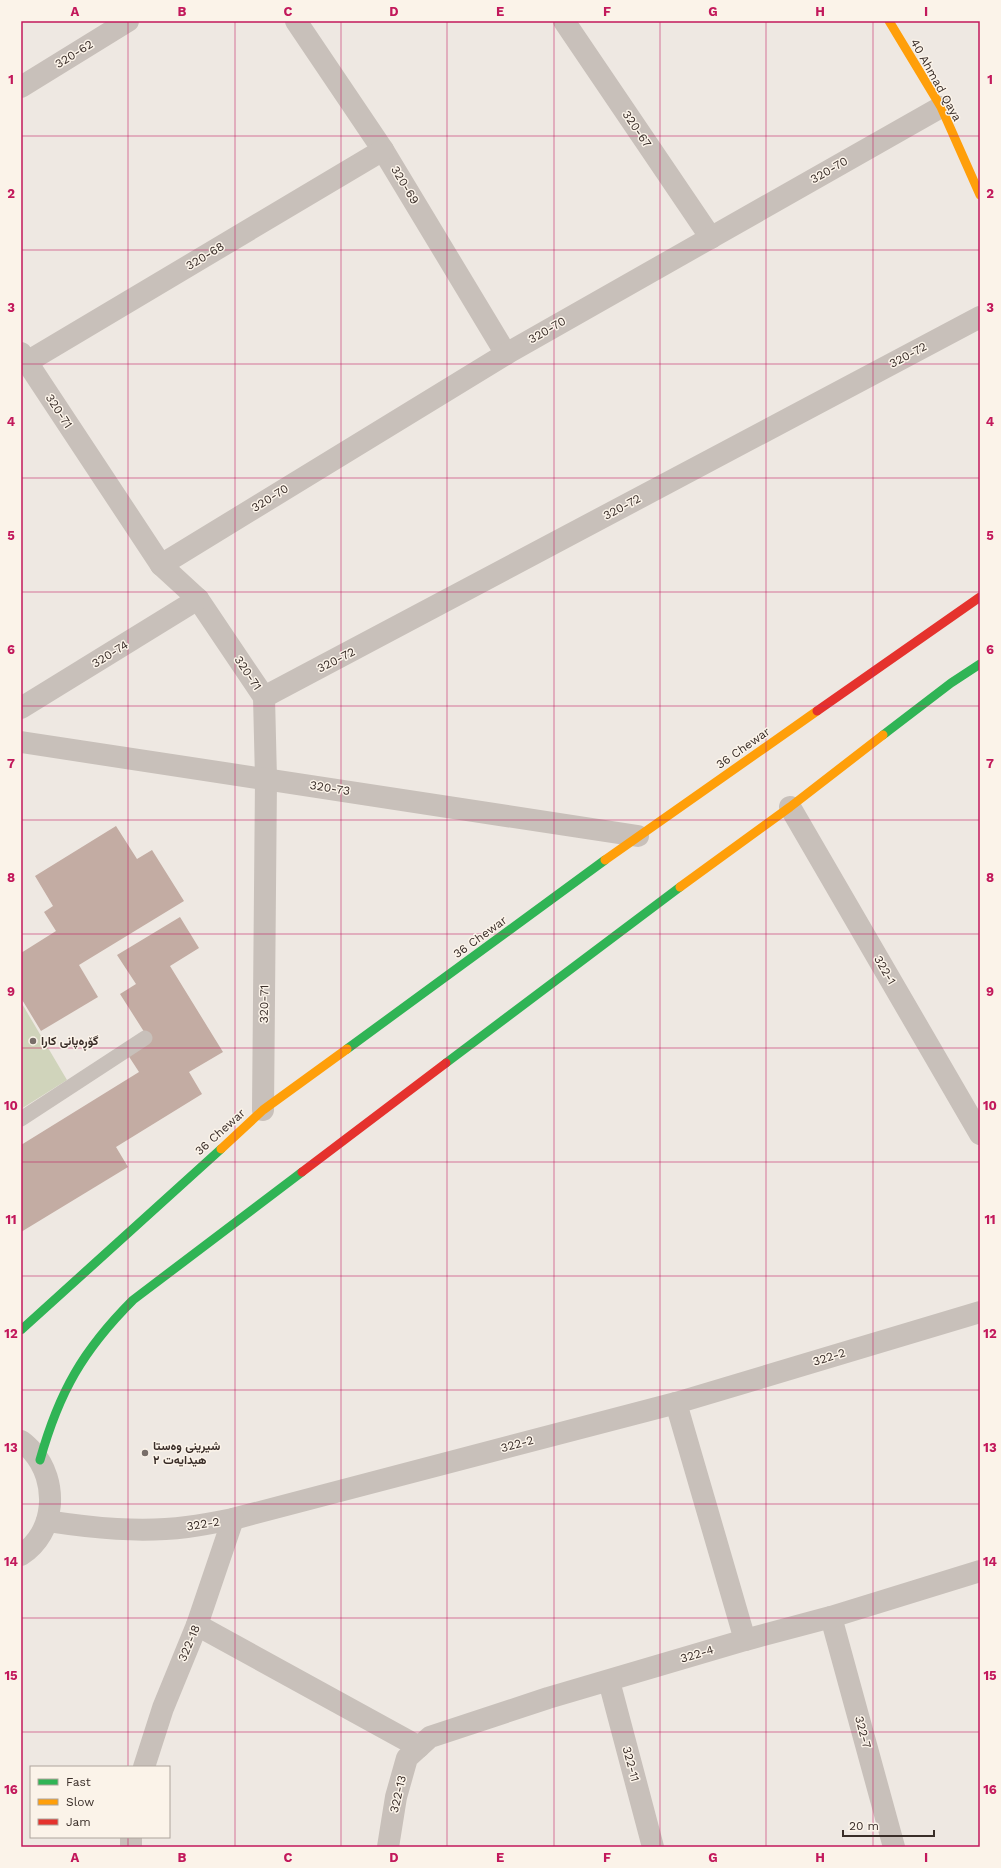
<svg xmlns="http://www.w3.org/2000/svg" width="1001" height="1868" viewBox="0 0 1001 1868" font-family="'Work Sans',Vazirmatn,sans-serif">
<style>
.green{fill:#d0d4bb}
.building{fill:#c3aca3}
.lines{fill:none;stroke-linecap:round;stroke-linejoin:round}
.lane{stroke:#c8c0ba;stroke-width:15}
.street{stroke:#c8c0ba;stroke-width:22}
.fast{stroke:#30b455;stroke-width:9}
.slow{stroke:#ff9f0a;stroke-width:9}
.jam{stroke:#e5322d;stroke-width:9}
.grid{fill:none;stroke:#c2185b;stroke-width:1;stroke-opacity:0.55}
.poi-dot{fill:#786e69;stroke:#fbf3e9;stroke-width:1.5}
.labels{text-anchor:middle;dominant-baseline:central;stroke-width:3;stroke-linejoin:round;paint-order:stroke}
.street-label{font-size:12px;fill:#392d28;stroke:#fbf3e9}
.poi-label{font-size:12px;font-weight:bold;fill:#392d28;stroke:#fbf3e9;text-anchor:start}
.neatline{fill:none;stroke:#c2185b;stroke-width:1.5}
.grid-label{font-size:13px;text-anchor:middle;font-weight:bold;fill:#c2185b}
</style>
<rect width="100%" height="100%" fill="#eee8e2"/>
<path class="green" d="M21 1002 67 1080 21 1109Z"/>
<g class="building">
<path d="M116 826 137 859 152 850 184 901 79 965 98 997 41 1031 21 998V953L56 931 44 912 53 906 35 876Z"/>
<path d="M180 917 199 948 170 966 223 1052 189 1072 202 1094 116 1147 128 1167 21 1232V1145L139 1072 126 1052 148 1038 120 994 136 984 117 955Z"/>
</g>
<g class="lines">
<path class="lane" d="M21 1119 145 1038"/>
<g class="street">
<path d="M296 21 383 150 506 354"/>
<path d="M564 21 711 238"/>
<path d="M21 87 128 21"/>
<path d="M21 353 161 565 198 599 264 697 266 779 263 1110"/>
<path d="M27 362 383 150"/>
<path d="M161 565 506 354 941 107"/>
<path d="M264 697 980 317"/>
<path d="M21 708 198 599"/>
<path d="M21 742 638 836"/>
<path d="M790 807 980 1134"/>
<path d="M676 1403 745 1640"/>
<path d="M21 1441C25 1443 29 1448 32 1451 59 1481 56 1533 21 1555"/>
<path d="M47 1521C93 1528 140 1533 187 1527 202 1525 218 1522 233 1519L676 1403 980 1312"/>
<path d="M831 1617 894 1847"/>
<path d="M197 1625 419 1747"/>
<path d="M609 1681 653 1847"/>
<path d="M144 1767 163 1708 197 1625 233 1519"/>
<path d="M131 1837V1847"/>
<path d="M388 1847 396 1797 407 1758 430 1737 548 1698 745 1640 831 1617 980 1571"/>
</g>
<g class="fast">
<path d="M883 735 951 683 980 664"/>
<path d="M347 1049 605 860"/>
<path d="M446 1063 680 887"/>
<path d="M21 1330 221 1149"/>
<path d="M40 1460C59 1392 83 1350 133 1300L302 1172"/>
</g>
<g class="slow">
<path d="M889 21 941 107 980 195"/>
<path d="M605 860 817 711"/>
<path d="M680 887 790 807 883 735"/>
<path d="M221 1149 263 1110 347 1049"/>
</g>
<g class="jam">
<path d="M817 711 980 597"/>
<path d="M302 1172 446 1063"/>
</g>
</g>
<path class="grid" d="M128 21V1767M235 21V1847M341 21V1847M447 21V1847M554 21V1847M660 21V1847M766 21V1847M873 21V1847M21 136H980M21 250H980M21 364H980M21 478H980M21 592H980M21 706H980M21 820H980M21 934H980M21 1048H980M21 1162H980M21 1276H980M21 1390H980M21 1504H980M21 1618H980M21 1732H980M128 1837V1847"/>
<g class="poi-dot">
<circle cx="33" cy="1041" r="4"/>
<circle cx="145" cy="1453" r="4"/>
</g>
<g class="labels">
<g class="street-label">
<text transform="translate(74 54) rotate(-32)">320-62</text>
<text transform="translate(936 80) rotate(61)">40 Ahmad Qaya</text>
<text transform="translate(637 129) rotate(56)">320-67</text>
<text transform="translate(829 170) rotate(-30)">320-70</text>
<text transform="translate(405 185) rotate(59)">320-69</text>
<text transform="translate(205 256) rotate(-31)">320-68</text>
<text transform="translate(547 330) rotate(-30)">320-70</text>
<text transform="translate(908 355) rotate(-28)">320-72</text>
<text transform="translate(59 411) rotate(57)">320-71</text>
<text transform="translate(270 498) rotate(-32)">320-70</text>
<text transform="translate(622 507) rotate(-28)">320-72</text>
<text transform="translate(110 654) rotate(-32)">320-74</text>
<text transform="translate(336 660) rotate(-27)">320-72</text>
<text transform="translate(248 673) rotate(56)">320-71</text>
<text transform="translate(743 748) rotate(-35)">36 Chewar</text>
<text transform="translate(330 788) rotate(9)">320-73</text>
<text transform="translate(480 937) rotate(-36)">36 Chewar</text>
<text transform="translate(885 970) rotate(60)">322-1</text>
<text transform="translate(264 1004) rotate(-89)">320-71</text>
<text transform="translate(220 1132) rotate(-42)">36 Chewar</text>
<text transform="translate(829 1357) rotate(-17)">322-2</text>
<text transform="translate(517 1444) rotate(-15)">322-2</text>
<text transform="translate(203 1524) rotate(-9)">322-2</text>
<text transform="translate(189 1643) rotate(-67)">322-18</text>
<text transform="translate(697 1654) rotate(-17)">322-4</text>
<text transform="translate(863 1732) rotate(75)">322-7</text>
<text transform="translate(631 1764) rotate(75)">322-11</text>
<text transform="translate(398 1794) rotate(-77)">322-13</text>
</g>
<g class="poi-label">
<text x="41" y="1041">گۆڕەپانی کارا</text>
<text x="153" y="1446">شیرینی وەستا<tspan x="153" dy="14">هیدایەت ٢</tspan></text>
</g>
</g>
<rect width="1001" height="1868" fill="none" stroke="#fbf3e9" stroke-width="44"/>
<rect x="30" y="1766" width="140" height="72" fill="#fbf3e9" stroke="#ada49c"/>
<rect x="38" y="1779" width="20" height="6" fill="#30b455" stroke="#ada49c"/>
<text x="66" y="1786" font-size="12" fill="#392d28">Fast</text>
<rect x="38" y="1799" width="20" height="6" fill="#ff9f0a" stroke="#ada49c"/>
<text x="66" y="1806" font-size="12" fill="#392d28">Slow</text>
<rect x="38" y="1819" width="20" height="6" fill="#e5322d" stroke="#ada49c"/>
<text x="66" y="1826" font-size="12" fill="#392d28">Jam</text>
<path d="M843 1830v6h91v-6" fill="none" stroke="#392d28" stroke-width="2"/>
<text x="849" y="1830" font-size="12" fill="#392d28" stroke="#fbf3e9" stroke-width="3" paint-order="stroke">20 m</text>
<rect x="22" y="22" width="957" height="1824" class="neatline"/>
<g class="grid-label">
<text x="75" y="16">A</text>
<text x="182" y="16">B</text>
<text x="288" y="16">C</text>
<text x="394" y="16">D</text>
<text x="500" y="16">E</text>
<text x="607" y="16">F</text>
<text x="713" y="16">G</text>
<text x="820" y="16">H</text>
<text x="926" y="16">I</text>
<text x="11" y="84">1</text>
<text x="990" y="84">1</text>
<text x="11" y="198">2</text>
<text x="990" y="198">2</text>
<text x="11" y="312">3</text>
<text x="990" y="312">3</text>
<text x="11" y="426">4</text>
<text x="990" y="426">4</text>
<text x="11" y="540">5</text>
<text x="990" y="540">5</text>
<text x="11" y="654">6</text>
<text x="990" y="654">6</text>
<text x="11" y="768">7</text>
<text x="990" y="768">7</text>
<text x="11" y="882">8</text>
<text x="990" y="882">8</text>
<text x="11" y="996">9</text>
<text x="990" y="996">9</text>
<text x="11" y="1110">10</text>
<text x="990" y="1110">10</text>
<text x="11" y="1224">11</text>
<text x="990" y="1224">11</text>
<text x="11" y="1338">12</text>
<text x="990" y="1338">12</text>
<text x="11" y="1452">13</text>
<text x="990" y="1452">13</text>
<text x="11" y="1566">14</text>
<text x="990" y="1566">14</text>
<text x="11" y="1680">15</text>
<text x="990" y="1680">15</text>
<text x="11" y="1794">16</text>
<text x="990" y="1794">16</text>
<text x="75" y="1862">A</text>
<text x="182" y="1862">B</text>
<text x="288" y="1862">C</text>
<text x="394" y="1862">D</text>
<text x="500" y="1862">E</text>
<text x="607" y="1862">F</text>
<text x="713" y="1862">G</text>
<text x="820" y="1862">H</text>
<text x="926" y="1862">I</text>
</g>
</svg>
